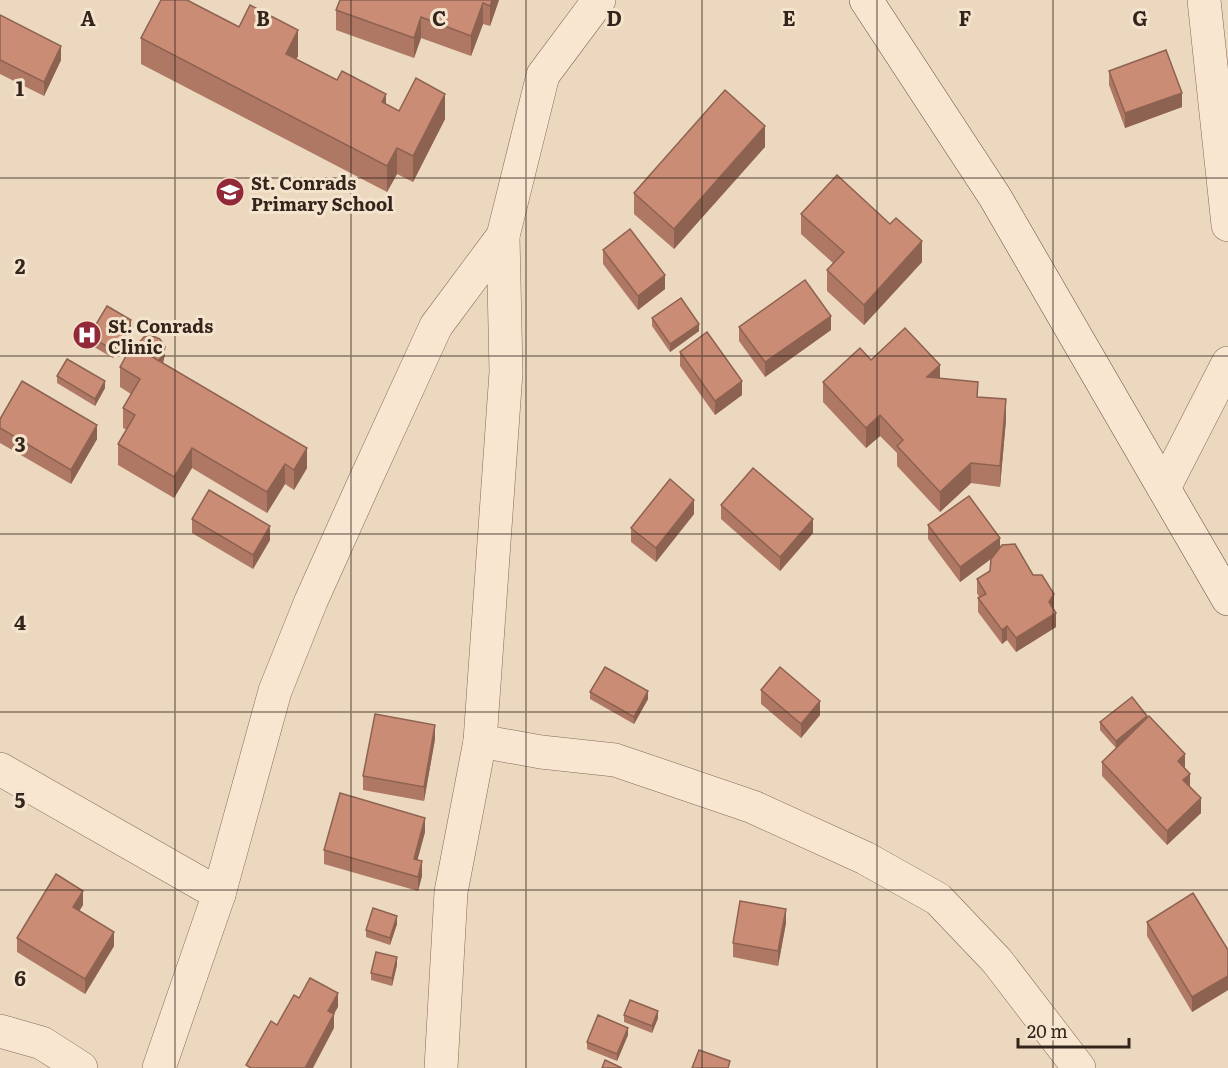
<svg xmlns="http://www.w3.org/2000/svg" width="1228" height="1068" viewBox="0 0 1228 1068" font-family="Literata,serif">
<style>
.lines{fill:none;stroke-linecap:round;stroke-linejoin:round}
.street-casing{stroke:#846957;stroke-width:34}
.secondary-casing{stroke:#654a3b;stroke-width:34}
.street{stroke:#f8e6d0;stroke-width:33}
.secondary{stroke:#f8e6d0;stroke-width:33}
.wall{fill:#ae7864}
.shaded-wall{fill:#8d6251}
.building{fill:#ca8c74;stroke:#8d6251;stroke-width:1.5}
.grid{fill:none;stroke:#33241c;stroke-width:1.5;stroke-opacity:0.55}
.labels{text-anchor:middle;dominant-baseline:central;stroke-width:6;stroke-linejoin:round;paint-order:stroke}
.poi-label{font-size:18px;font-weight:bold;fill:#33241c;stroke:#f4e3cd;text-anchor:start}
.grid-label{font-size:20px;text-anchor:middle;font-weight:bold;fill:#33241c;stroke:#f4e3cd;stroke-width:6;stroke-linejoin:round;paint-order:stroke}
</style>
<rect width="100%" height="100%" fill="#ecd8be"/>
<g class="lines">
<g class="street-casing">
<g id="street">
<path d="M1204 0 1228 225"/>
<path d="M1164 488 1228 363"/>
<path d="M480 741 541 752 615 760 753 807 865 858 938 899 997 961 1079 1068"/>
<path d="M0 769 219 894"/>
<path d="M0 1031 42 1043 81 1068"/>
<path d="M159 1068 219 894 275 691 311 601 364 483 436 326 503 236"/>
<path d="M441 1068 451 892 480 741 506 372 503 236 543 75 599 0"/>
</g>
</g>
<g class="secondary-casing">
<path id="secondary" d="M866 0 995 197 1228 599"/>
</g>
<use href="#street" class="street"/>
<use href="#secondary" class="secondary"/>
</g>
<g class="wall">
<path d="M340 0H499L490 26 483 24 471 56 421 38 414 58 336 30V10Z"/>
<path d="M189 1 298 56 296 59 399 111 445 119 413 182 397 174 387 192 141 64V38Z"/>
<path d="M0 15 61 60 44 96 0 74Z"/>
<path d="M1109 71 1182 107 1125 128 1109 85Z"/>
<path d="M765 147 674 249 634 214V193Z"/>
<path d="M801 214 922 262 864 325 827 291V270L833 263 801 234Z"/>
<path d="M603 250 665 289 638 310 603 264Z"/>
<path d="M652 318 699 331 670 352 652 326Z"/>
<path d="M131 327 113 358 89 344V336Z"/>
<path d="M739 327 831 330 765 377 739 341Z"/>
<path d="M138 349 165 354 163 363 307 468 294 490 285 484 267 513 192 468 174 498 118 465V444L127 430 123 428V408L131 394 120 387V367Z"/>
<path d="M680 352 742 395 715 415 680 366Z"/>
<path d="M871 360 940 378 978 397 1006 420 1000 487 971 483 940 512 897 466V453L880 436 866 448 823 402V382Z"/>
<path d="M57 376 105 388 95 406 57 383Z"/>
<path d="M0 419 97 439 71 484 0 443Z"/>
<path d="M721 505 813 533 780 571 721 519Z"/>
<path d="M694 514 656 562 631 542V528Z"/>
<path d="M192 519 270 540 253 569 192 533Z"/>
<path d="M928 525 1000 548 1033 575 1054 609 1056 627 1016 652 1007 640 1002 644 978 612V598L979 597 977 593V579L990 571 991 559 960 582 928 539Z"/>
<path d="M761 690 820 715 801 738 761 704Z"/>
<path d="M590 692 648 699 634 724 590 699Z"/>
<path d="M1147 718 1185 768 1190 787 1201 813 1167 845 1102 776V762L1116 748 1100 730V722Z"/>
<path d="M435 739 424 801 363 790V776Z"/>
<path d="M425 832 417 860 422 876 418 891 324 864V850Z"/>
<path d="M83 905 79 911 114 946 85 994 17 952V938Z"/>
<path d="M1147 922 1228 950V990L1192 1012 1147 936Z"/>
<path d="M786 923 778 966 733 957V943Z"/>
<path d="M397 924 390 945 366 937V930Z"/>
<path d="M397 965 392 986 371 980V973Z"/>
<path d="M624 1015 658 1018 652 1033 624 1022Z"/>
<path d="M628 1035 617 1061 587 1049V1042Z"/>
</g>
<g class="shaded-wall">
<path d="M492 0H499L490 26V6Z"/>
<path d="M483 3V24L471 56V36Z"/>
<path d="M421 17V38L414 58V38Z"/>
<path d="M298 30V56L286 79V54Z"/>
<path d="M61 46V60L44 96V82Z"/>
<path d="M1182 93V107L1125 128V113Z"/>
<path d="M386 94V120L382 102Z"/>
<path d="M445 94V119L413 182V156Z"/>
<path d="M765 126V147L674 249V229Z"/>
<path d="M397 148V174L387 192V166Z"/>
<path d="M922 241V262L864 325V305Z"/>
<path d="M665 275V289L638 310V296Z"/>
<path d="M831 316V330L765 377V362Z"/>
<path d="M131 320V327L113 358V350Z"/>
<path d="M699 324V331L670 352V344Z"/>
<path d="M165 347V354L163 363 158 369V362Z"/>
<path d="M940 365V385L927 377Z"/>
<path d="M105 381V388L95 406V399Z"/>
<path d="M742 381V395L715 415V401Z"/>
<path d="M1006 399V420L1000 487V466Z"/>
<path d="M880 415V436L866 448V428Z"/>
<path d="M97 425V439L71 484V470Z"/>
<path d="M192 448V468L174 498V477Z"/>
<path d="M307 448V468L294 490V470Z"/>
<path d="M971 463V483L940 512V492Z"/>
<path d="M285 464V484L267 513V492Z"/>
<path d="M694 500V514L656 562V548Z"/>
<path d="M813 519V533L780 571V557Z"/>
<path d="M270 526V540L253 569V555Z"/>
<path d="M1000 538V552L960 582V567Z"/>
<path d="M1054 594V609L1049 616V602Z"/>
<path d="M1056 613V627L1016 652V638Z"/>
<path d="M1007 626V640L1002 644V630Z"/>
<path d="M648 691V699L634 724V717Z"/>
<path d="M820 701V715L801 738V724Z"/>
<path d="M1147 716V723L1116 749V741Z"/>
<path d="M435 725V739L424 801V787Z"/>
<path d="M1185 754V768L1178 761Z"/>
<path d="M1190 774V788L1183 780Z"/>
<path d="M1201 798V813L1167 845V831Z"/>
<path d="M425 818V832L414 873V859Z"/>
<path d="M422 861V876L418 891V877Z"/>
<path d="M83 891V905L73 921V907Z"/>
<path d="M786 909V923L778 966V951Z"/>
<path d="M397 916V924L390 945V938Z"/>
<path d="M114 932V946L85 994V979Z"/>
<path d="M397 957V965L392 986V978Z"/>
<path d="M1228 976V990L1192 1012V997Z"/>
<path d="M338 993V1007L328 1025V1011Z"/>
<path d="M658 1011V1018L652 1033V1026Z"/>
<path d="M334 1014V1028L313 1068H305Z"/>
<path d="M628 1028V1035L617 1061V1054Z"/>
</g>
<g class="building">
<path d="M161 0H187L239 27 250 5 298 30 286 54 337 80 342 71 386 94 382 102 399 111 416 78 445 94 413 156 397 148 387 166 141 38Z"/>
<path d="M340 0H492L490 6 483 3 471 36 421 17 414 38 336 10Z"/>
<path d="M0 15 61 46 44 82 0 60Z"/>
<path d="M1166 50 1182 93 1125 113 1109 71Z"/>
<path d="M725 90 765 126 674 229 634 193Z"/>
<path d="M837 175 890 224 896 218 922 241 864 305 827 270 844 252 801 214Z"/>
<path d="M630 229 665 275 638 296 603 250Z"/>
<path d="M805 280 831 316 765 362 739 327Z"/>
<path d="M681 298 699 324 670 344 652 318Z"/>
<path d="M107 306 131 320 113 350 89 336Z"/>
<path d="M905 328 940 365 927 377 978 382 977 397 1006 399 1000 466 971 463 940 492 897 446 903 440 880 415 866 428 823 382 860 348 871 360Z"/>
<path d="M707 332 742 381 715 401 680 352Z"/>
<path d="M153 336 160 339 165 347 163 355 158 361 138 349V344L144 337Z"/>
<path d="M132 345 307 448 294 470 285 464 267 492 192 448 174 477 118 444 135 415 123 408 140 379 120 367Z"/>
<path d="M67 359 105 381 95 399 57 376Z"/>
<path d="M22 381 97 425 71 470 0 428V419Z"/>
<path d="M753 468 813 519 780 557 721 505Z"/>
<path d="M670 479 694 500 656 548 631 528Z"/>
<path d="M209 490 270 526 253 555 192 519Z"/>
<path d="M969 496 1000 538 960 567 928 525Z"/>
<path d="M1015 544 1033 575H1042L1054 594 1049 602 1056 613 1016 638 1007 626 1002 630 978 598 986 594 977 579 990 571 991 559 1002 545Z"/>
<path d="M605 667 648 691 634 717 590 692Z"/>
<path d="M780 667 820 701 801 724 761 690Z"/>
<path d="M1132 697 1147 716 1116 741 1100 722Z"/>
<path d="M375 714 435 725 424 787 363 776Z"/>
<path d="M1149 716 1185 754 1178 761 1190 774 1183 780 1201 798 1167 831 1102 762Z"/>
<path d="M340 793 425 818 414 859 422 861 418 877 324 850Z"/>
<path d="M56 874 83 891 73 907 114 932 85 979 17 938Z"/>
<path d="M1193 893 1228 950V976L1192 997 1147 922Z"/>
<path d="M740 901 786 909 778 951 733 943Z"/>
<path d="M373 908 397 916 390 938 366 930Z"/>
<path d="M376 952 397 957 392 978 371 973Z"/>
<path d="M310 978 338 993 328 1011 334 1014 305 1068H251L246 1065 271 1021 277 1025 294 995 299 998Z"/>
<path d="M630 1000 658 1011 652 1026 624 1015Z"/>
<path d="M598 1015 628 1028 617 1054 587 1042Z"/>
<path d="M699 1050 730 1061 728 1068H692Z"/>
<path d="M605 1060 622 1068H602Z"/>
</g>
<path class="grid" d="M175 0V1068M351 0V1068M526 0V1068M702 0V1068M877 0V1068M1053 0V1068M0 178H1228M0 356H1228M0 534H1228M0 712H1228M0 890H1228"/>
<defs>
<g id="school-disc" transform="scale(1.5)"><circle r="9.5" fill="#912938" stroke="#f4e3cd"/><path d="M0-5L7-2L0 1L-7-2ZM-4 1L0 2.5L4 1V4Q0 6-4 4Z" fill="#fff"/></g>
<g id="hospital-disc" transform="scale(1.5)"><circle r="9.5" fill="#912938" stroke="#f4e3cd"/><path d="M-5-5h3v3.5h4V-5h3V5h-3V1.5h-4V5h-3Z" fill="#fff"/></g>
</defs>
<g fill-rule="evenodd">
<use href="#school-disc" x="230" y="192"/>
<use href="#hospital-disc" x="87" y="335"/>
</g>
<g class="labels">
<g class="poi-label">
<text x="251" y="182">St. Conrads<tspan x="251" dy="21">Primary School</tspan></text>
<text x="108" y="325">St. Conrads<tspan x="108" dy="21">Clinic</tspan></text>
</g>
</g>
<g class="grid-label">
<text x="88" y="26">A</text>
<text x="263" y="26">B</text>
<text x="439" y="26">C</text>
<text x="614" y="26">D</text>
<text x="789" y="26">E</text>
<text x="965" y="26">F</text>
<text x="1140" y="26">G</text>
<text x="20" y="96">1</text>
<text x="20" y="274">2</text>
<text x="20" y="452">3</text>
<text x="20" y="630">4</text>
<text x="20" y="808">5</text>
<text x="20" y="986">6</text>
</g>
<path d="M1018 1038v9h111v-9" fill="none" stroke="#33241c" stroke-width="3"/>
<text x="1027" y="1038" font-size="18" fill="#33241c" stroke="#f4e3cd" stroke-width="4.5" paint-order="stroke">20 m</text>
</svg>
